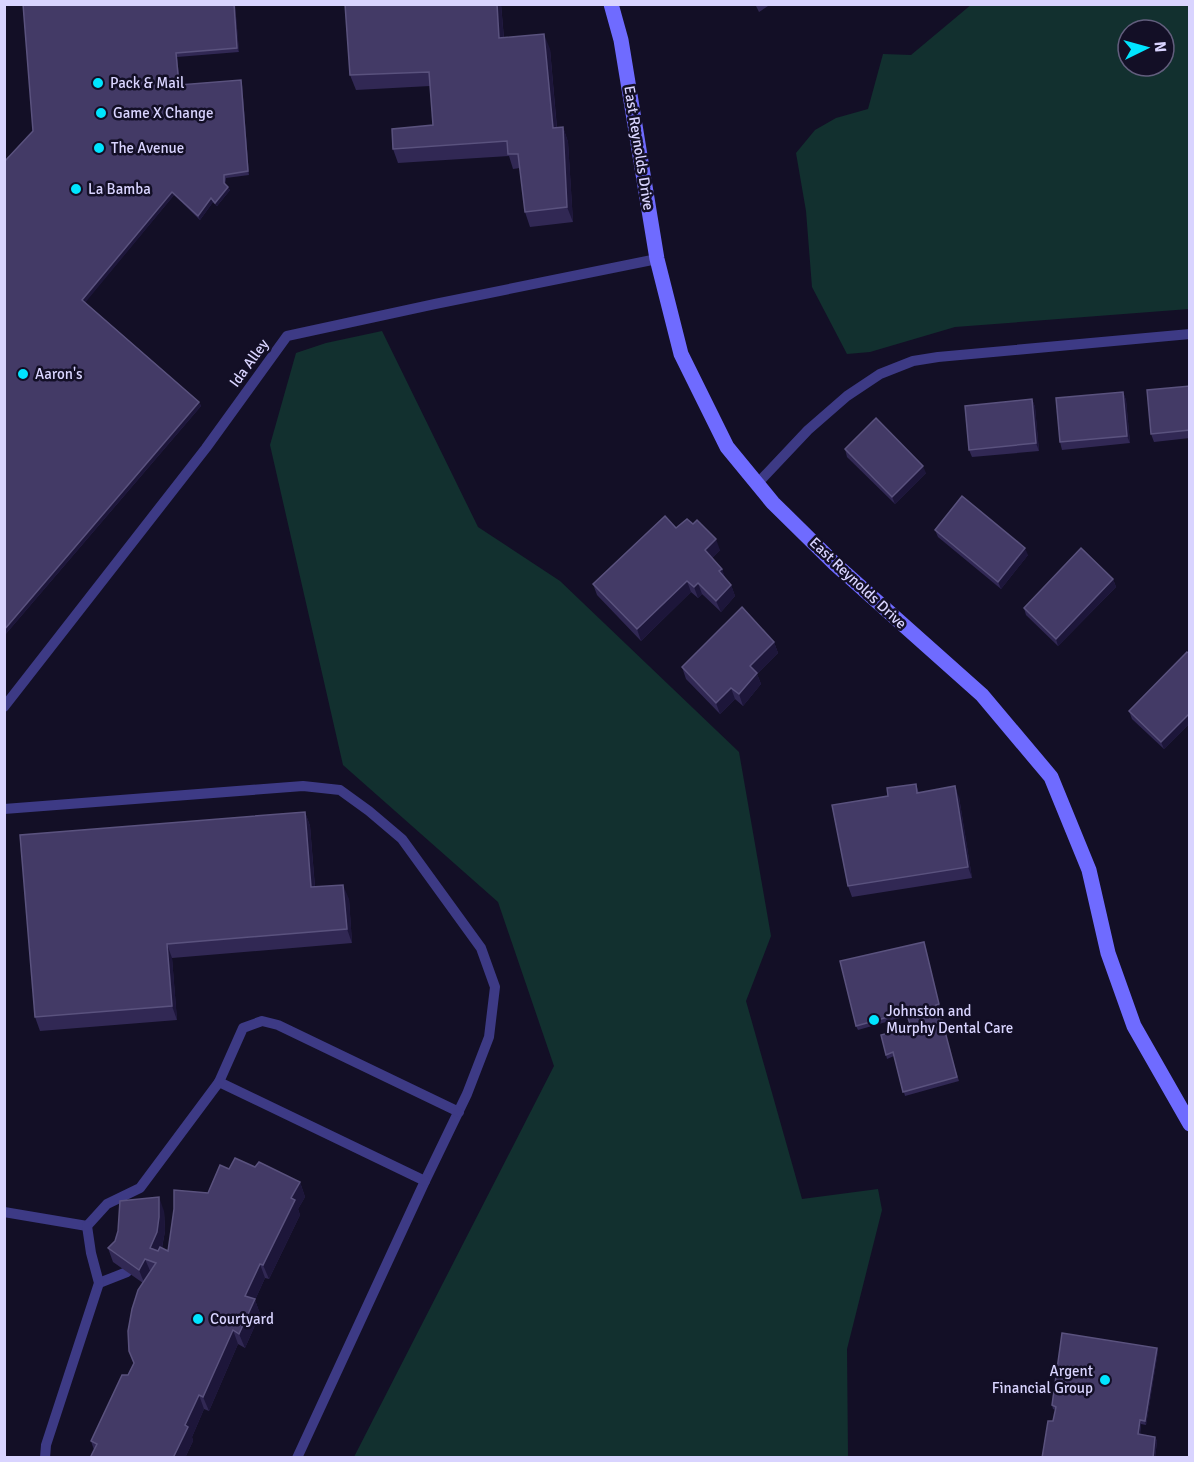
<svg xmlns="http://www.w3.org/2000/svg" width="1194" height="1462" viewBox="0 0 1194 1462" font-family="Signika,sans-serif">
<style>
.green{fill:#12302f;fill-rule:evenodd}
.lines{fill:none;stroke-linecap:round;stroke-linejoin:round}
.lane{stroke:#3d3a85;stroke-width:10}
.secondary{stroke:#6f6bff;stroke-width:15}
.wall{fill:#312854}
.shaded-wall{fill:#1d163a}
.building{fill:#433a66;stroke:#5a527e;stroke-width:1.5}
.poi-dot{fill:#00e5ff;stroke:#130f26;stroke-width:2}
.labels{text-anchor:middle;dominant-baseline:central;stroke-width:5;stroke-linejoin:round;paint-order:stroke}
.poi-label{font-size:15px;fill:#d9d4ff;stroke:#130f26;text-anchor:start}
.street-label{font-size:15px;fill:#d9d4ff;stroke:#130f26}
</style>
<rect width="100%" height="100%" fill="#130f26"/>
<g class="green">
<path d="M972 4 1189 5V309L955 327 870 352 847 354 812 287 806 211 796 153 815 130 836 118 868 109 883 54 911 55ZM1128 30H1164V66H1128Z"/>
<path d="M382 331 478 527 560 581 739 752 771 936 746 1001 802 1199 878 1189 882 1210 847 1349 848 1457H354L554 1066 498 902 343 765 270 445 296 353 326 343Z"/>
</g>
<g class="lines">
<g class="lane">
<path d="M757 484 808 430 847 396 880 374 913 361 938 357 1190 334"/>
<path d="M4 707 206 448 287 336 435 304 657 259"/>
<path d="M4 809 303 786 340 790 369 811 402 839 481 948 495 987 489 1037 467 1094 425 1181 297 1458"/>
<path d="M219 1082 243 1028 262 1021 278 1025 459 1112"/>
<path d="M4 1212 87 1226 107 1204 140 1188 219 1082 425 1181"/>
<path d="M99 1283 127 1272"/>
<path d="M45 1458 46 1445 99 1283 91 1253 87 1226"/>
</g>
<path class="secondary" d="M611 4 621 40 657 259 681 354 727 447 773 503 835 564 982 695 1051 777 1089 870 1108 953 1134 1026 1190 1124"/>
</g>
<g class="wall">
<path d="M23 4H235L239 52 177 57 180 85 241 80 242 84 249 175 226 178 225 185 230 190 217 206 213 202 200 220 174 195 85 302 199 402 201 406 4 636 33 131Z"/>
<path d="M345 4H501L504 38 550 49 557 128 563 127 568 142 573 222 530 227 525 212 520 168 513 169 509 156 398 163 393 149 433 125 430 86 356 90 350 75Z"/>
<path d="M755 4H771L759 12Z"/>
<path d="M1190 386V438L1154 442 1151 434Z"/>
<path d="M1123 392 1126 400 1130 443 1062 450 1060 442Z"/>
<path d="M1032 399 1035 407 1039 451 972 457 969 450Z"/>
<path d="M845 449 926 473 895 504 847 457Z"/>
<path d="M676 528 720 550 712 558 722 569 725 579 731 585 735 596 721 612 702 594 698 598 691 592 641 641 597 595 593 584Z"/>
<path d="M935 530 1028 555 1001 589 938 537Z"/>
<path d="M1113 579 1116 587 1058 646 1026 615 1024 608Z"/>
<path d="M774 642 778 653 757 674 761 684 743 706 735 699 720 714 686 679 682 667Z"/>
<path d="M1190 654V723L1164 749 1132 719 1129 711Z"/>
<path d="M916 784 919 793 959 797 972 878 852 897 848 886 888 796Z"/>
<path d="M305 812 310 826 315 887 349 899 352 943 172 958 177 1020 40 1031 35 1017Z"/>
<path d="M925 946 940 1008H938L940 1021 959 1081 905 1096 894 1056 887 1059 886 1055 911 1027 907 1016 858 1030 856 1026Z"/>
<path d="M255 1167 300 1182 305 1197 298 1209 300 1215 269 1279 265 1278 255 1300 260 1314 245 1348 238 1344 209 1411 204 1409 192 1437 193 1441 185 1458H90L94 1450 91 1441 128 1375 134 1363 129 1351 143 1283 113 1262 108 1248 164 1211 165 1231 162 1248 168 1251 208 1193 229 1169Z"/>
<path d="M1157 1348 1158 1351 1146 1425 1141 1424 1140 1435 1155 1437 1157 1441 1155 1458H1042L1056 1410 1053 1409 1052 1405Z"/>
</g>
<g class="shaded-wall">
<path d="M234 4H235L239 52 237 48Z"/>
<path d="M497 4H501L505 53 499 38Z"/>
<path d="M544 34 550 49 558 143 553 128Z"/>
<path d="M176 53 177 57 180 89 179 85Z"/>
<path d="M241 80 242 84 249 175 248 171Z"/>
<path d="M563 127 568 142 573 222 567 207Z"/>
<path d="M228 187 230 190 217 206 215 203Z"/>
<path d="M172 192 174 195 84 304 82 300Z"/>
<path d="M211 198 213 202 200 220 198 216Z"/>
<path d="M1123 392 1126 400 1130 443 1127 436Z"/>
<path d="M1032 399 1035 407 1039 451 1036 443Z"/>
<path d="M199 402 201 406 4 636V630Z"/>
<path d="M923 466 926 473 895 504 892 497Z"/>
<path d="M716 539 720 550 709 561 705 550Z"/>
<path d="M1025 548 1028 555 1001 589 998 582Z"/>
<path d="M722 569 726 580 719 571Z"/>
<path d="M1113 579 1116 587 1058 646 1056 639Z"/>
<path d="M687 581 691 592 641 641 637 629Z"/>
<path d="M698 583 702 594 698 598 694 587Z"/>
<path d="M731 585 735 596 721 612 716 601Z"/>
<path d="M774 642 778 653 757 674 761 684 743 706 739 694 750 666Z"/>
<path d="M731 688 735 699 720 714 716 703Z"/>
<path d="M1190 713V723L1164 749 1161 742Z"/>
<path d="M955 786 959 797 972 878 968 867Z"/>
<path d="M305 812 310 826 316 902 311 887Z"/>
<path d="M343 885 349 899 352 943 347 929Z"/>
<path d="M167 944 172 958 177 1020 172 1006Z"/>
<path d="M300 1182 305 1197 298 1209 300 1215 269 1279 263 1265 291 1198Z"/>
<path d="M159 1197 164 1211 165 1231 162 1247 155 1262 150 1248Z"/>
<path d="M145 1259 151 1273 145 1285 139 1270Z"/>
<path d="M260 1264 265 1278 255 1300 260 1314 245 1348 239 1334 245 1296Z"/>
<path d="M233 1330 238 1344 209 1411 203 1397Z"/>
<path d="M1157 1348 1158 1351 1146 1425 1145 1421Z"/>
<path d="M199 1395 204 1409 192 1437 193 1441 185 1458H173L185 1425Z"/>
<path d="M1140 1420 1141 1424 1139 1438 1138 1434Z"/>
<path d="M1155 1437 1157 1441 1155 1458H1153Z"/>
</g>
<g class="building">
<path d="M23 4H234L237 48 176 53 179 85 241 80 248 171 224 175V183L228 187 215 203 211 198 198 216 172 192 82 300 199 402 4 630V162L33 131Z"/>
<path d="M345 4H497L499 38 544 34 553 128 563 127 567 207 525 212 518 154H508L507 141 393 149 392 129 433 125 429 72 350 75Z"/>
<path d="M1190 386V430L1151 434 1147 390Z"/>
<path d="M1123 392 1127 436 1060 442 1056 398Z"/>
<path d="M1032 399 1036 443 969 450 965 406Z"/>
<path d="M876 418 923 466 892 497 845 449Z"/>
<path d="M962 496 1025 548 998 582 935 530Z"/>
<path d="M665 516 676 528 687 519 693 524 697 520 716 539 705 550 722 569 719 571 731 585 716 601 698 583 694 587 687 581 637 629 593 584Z"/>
<path d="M1081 548 1113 579 1056 639 1024 608Z"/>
<path d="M742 607 774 642 750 666 757 673 739 694 731 688 716 703 682 667Z"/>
<path d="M1187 652 1190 654V713L1161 742 1129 711Z"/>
<path d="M916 784 917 793 955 786 968 867 848 886 832 805 888 796 887 788Z"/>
<path d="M305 812 311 887 343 885 347 929 167 944 172 1006 35 1017 20 835Z"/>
<path d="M924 942 939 1004 936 1005 940 1021 942 1020 957 1077 903 1092 893 1052 886 1055 881 1035 911 1027 906 1012 856 1026 840 961Z"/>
<path d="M235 1158 255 1167 259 1162 300 1182 291 1198 295 1200 263 1265 260 1264 245 1296 255 1299 239 1334 233 1330 203 1397 199 1395 185 1425 188 1427 173 1458H90L97 1444 91 1441 122 1375H128L134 1363 129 1351 128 1331 132 1309 138 1290 156 1263 145 1259 139 1270 108 1248 115 1241 118 1231 120 1201 159 1197V1217L157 1232 150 1248 158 1251 160 1247 168 1251 174 1209V1190L208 1193 220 1165 229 1169Z"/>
<path d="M1062 1333 1157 1348 1145 1421 1140 1420 1138 1434 1155 1437 1153 1458H1042L1048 1421H1053L1056 1407 1052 1405Z"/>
</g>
<g class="poi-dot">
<circle cx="98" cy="83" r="6"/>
<circle cx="101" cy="113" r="6"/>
<circle cx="99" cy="148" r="6"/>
<circle cx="76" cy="189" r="6"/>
<circle cx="23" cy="374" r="6"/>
<circle cx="874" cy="1020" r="6"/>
<circle cx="198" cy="1319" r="6"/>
<circle cx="1105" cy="1380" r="6"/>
</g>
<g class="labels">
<g class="poi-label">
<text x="110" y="83">Pack &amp; Mail</text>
<text x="113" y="113">Game X Change</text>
<text x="111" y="148">The Avenue</text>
<text x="88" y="189">La Bamba</text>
<text x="35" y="374">Aaron's</text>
<text x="886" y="1011">Johnston and<tspan x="886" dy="17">Murphy Dental Care</tspan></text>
<text x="210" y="1319">Courtyard</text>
<text x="1093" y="1371" text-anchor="end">Argent<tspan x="1093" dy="17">Financial Group</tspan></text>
</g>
<g class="street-label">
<text transform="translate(639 148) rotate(81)">East Reynolds Drive</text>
<text transform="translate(249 363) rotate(-54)">Ida Alley</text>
<text transform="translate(858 583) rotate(43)">East Reynolds Drive</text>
</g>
</g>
<rect width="1194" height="1462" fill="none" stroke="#d9d4ff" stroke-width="12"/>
<g transform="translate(1146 48) rotate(85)"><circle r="28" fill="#130f26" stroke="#625e7d" stroke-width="1.5"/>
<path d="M0-4.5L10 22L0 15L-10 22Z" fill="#00e5ff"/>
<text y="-9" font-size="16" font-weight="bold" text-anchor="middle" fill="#d9d4ff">N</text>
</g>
</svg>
